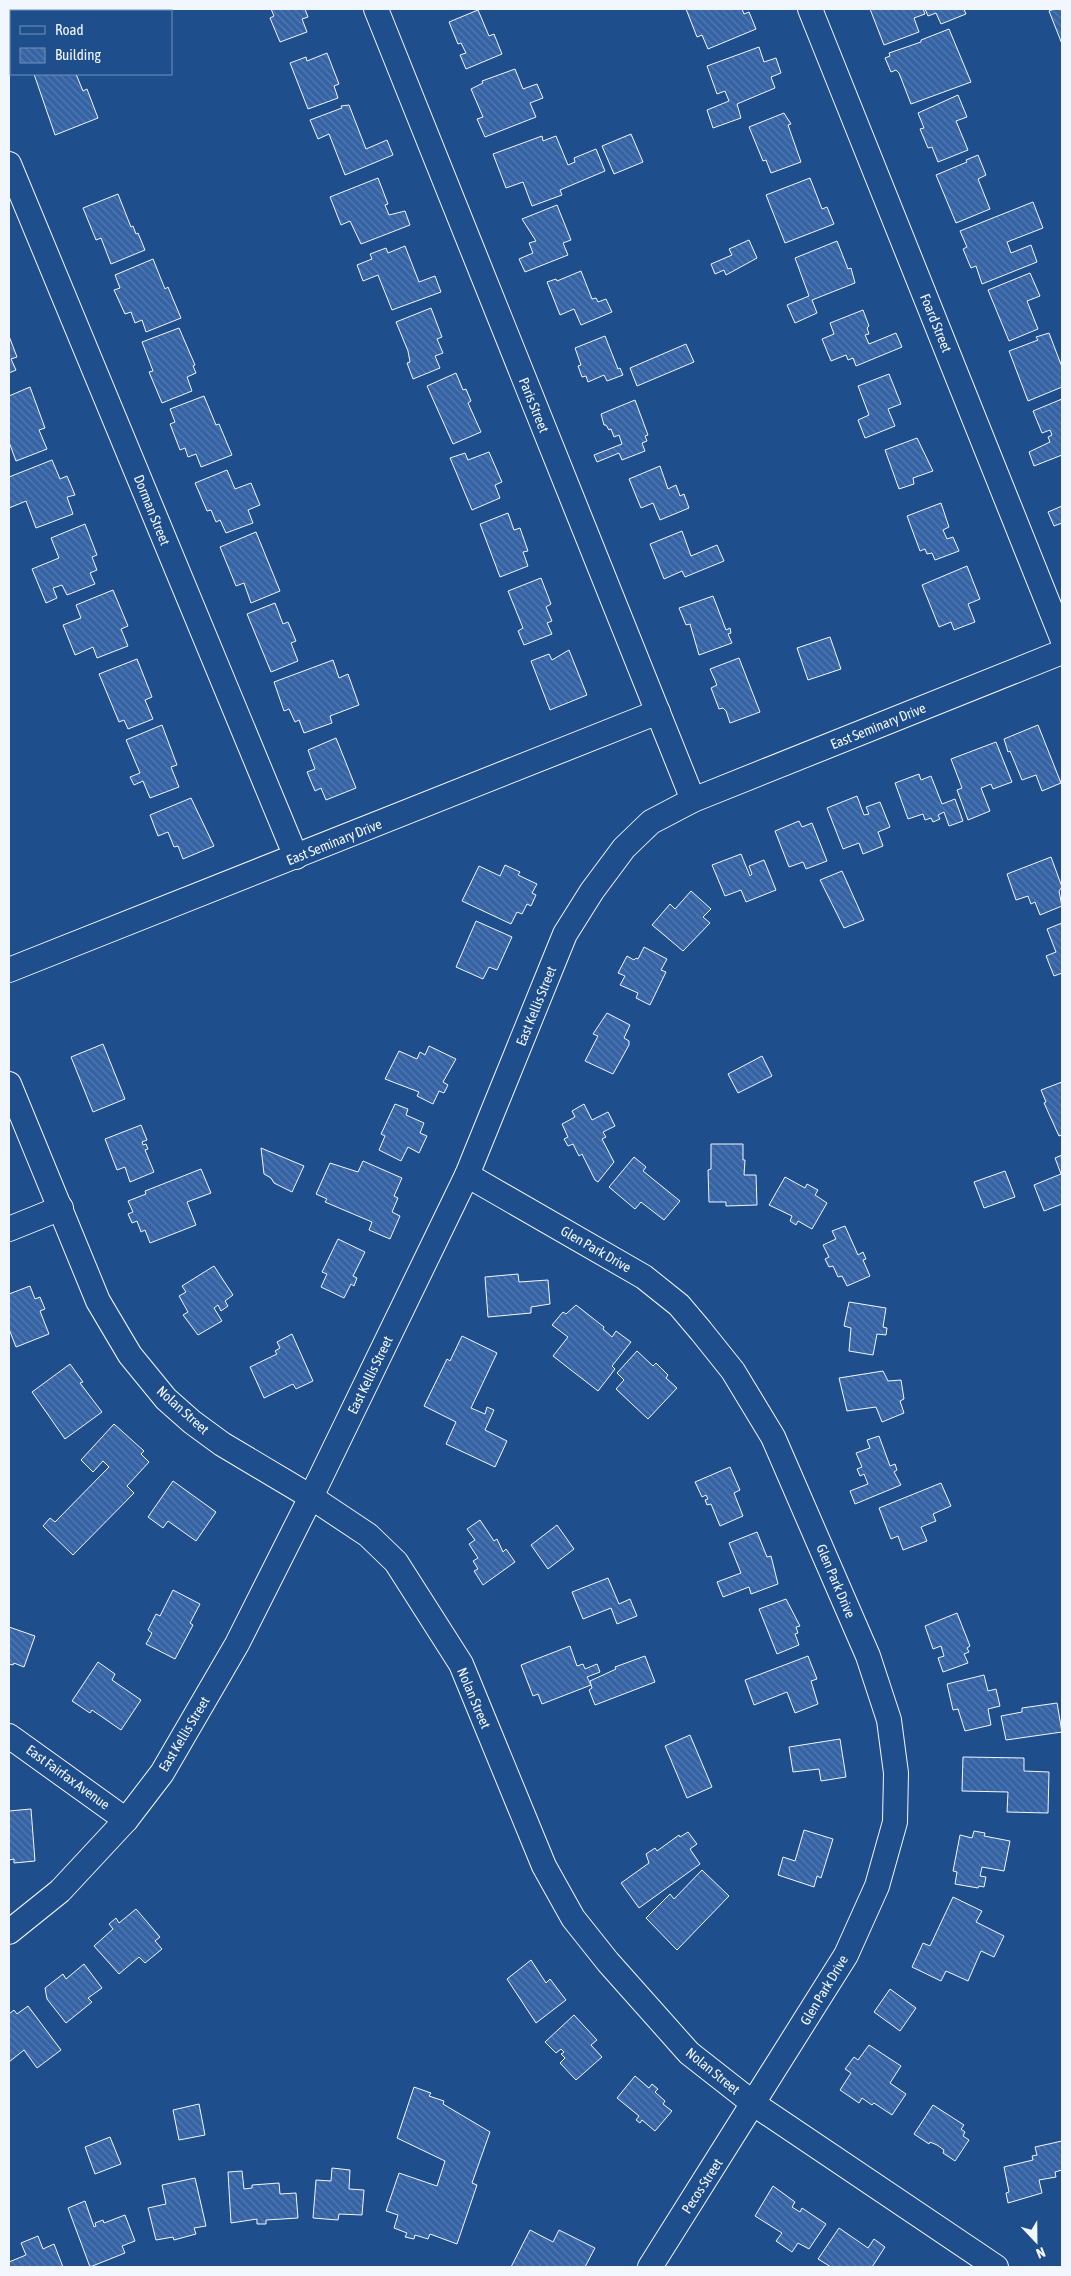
<svg xmlns="http://www.w3.org/2000/svg" width="1071" height="2276" viewBox="0 0 1071 2276" font-family="'Asap Condensed',sans-serif">
<style>
.building{fill:url(#building-back-hatch);stroke:#f2f6ff}
.lines{fill:none;stroke-linecap:round;stroke-linejoin:round}
.street-casing{stroke:#f2f6ff;stroke-width:26}
.street{stroke:#1f4e8c;stroke-width:24}
.labels{text-anchor:middle;dominant-baseline:central;stroke-width:4;stroke-linejoin:round;paint-order:stroke}
.street-label{font-size:14px;fill:#f2f6ff;stroke:#1f4e8c}
</style>
<defs>
<pattern id="building-back-hatch" width="6" height="6" patternUnits="userSpaceOnUse" patternTransform="scale(1.25)"><rect width="6" height="6" fill="#3563a3"/><path d="M-1 5l2 2M0 0l6 6M5-1l2 2" fill="none" stroke="#537ab1"/></pattern>
</defs>
<rect width="100%" height="100%" fill="#1f4e8c"/>
<g class="building">
<path d="M9 9H51L52 11H11V13Z"/>
<path d="M271 9H305L308 17 302 19 307 32 280 42 270 18 274 16Z"/>
<path d="M686 9H742L744 14 749 12 756 29 708 49 702 35 697 37Z"/>
<path d="M870 9H923L925 14 914 18 919 32 884 45Z"/>
<path d="M925 9H964L966 14 941 24 936 13 928 16Z"/>
<path d="M1054 9H1062V44L1049 11Z"/>
<path d="M478 10 489 36 494 34 502 54 466 69 460 55 466 53 461 43 458 44 449 22Z"/>
<path d="M949 29 971 82 911 104 899 73 896 70 891 72 885 58 890 56 889 53 921 42V40Z"/>
<path d="M759 47 764 62 776 58 781 73 771 77 775 88 737 104 741 118 713 128 707 110 729 101 725 91 717 94 707 66Z"/>
<path d="M327 53 339 84 334 86 338 98 308 109 290 63 306 57 307 61Z"/>
<path d="M515 69 523 89 537 84 543 98 530 103 536 117 485 137 477 119 483 117 471 89 483 83 482 81Z"/>
<path d="M34 74H76L83 91 87 89 98 118 55 135Z"/>
<path d="M958 95 967 117 956 121 968 150 938 162 932 147 928 148 920 129 924 128 918 113Z"/>
<path d="M349 105 366 149 387 140 393 155 345 175 329 134 318 139 310 120 342 108 341 106Z"/>
<path d="M784 113 791 124 788 125 801 162 771 173 766 160 763 161 749 127Z"/>
<path d="M631 134 643 162 614 174 602 146Z"/>
<path d="M542 136 543 141 556 136 568 165 575 162 574 158 596 149 605 171 560 190 562 195 532 206 523 182 506 188 493 154Z"/>
<path d="M978 155 986 175 978 179 990 209 956 223 936 175 967 162 966 160Z"/>
<path d="M378 178 388 204 385 205 389 215 405 211 410 225 361 244 350 221 341 225 330 197Z"/>
<path d="M810 178 822 209 827 207 834 224 785 243 766 195Z"/>
<path d="M118 194 131 227 133 226 136 234 138 233 145 250 111 264 101 238 96 240 83 208Z"/>
<path d="M1033 202 1043 228 1007 242 1011 253 1031 245 1037 262 982 284 976 266 971 268 963 249 967 247 960 231Z"/>
<path d="M557 205 571 240 563 243 568 255 525 272 519 259 533 253 529 243 536 241 522 219Z"/>
<path d="M749 240 757 258 726 275 724 270 715 274 711 264 732 255 729 249Z"/>
<path d="M837 241 848 269 851 268 855 283 812 300 817 313 795 323 787 305 809 296 795 258Z"/>
<path d="M405 246 419 282 435 276 441 292 392 310 378 275 363 281 357 265 372 259 370 254 386 248 388 253Z"/>
<path d="M153 259 165 289 168 287 181 318 146 332 142 320 135 323 131 312 125 314 114 290 120 288 115 275Z"/>
<path d="M581 271 592 299 596 298 598 302 606 299 612 312 581 325 574 309 560 315 547 282 556 279 557 281Z"/>
<path d="M1030 273 1040 296 1027 301 1038 329 1009 341 988 290Z"/>
<path d="M431 308 442 337 437 339 443 353 435 356 440 368 413 379 407 363 410 362 408 351 396 322Z"/>
<path d="M863 310 869 326 867 328 869 334 865 335 869 344 896 333 902 347 856 366 853 358 848 360 846 355 831 361 822 339 834 334 830 323Z"/>
<path d="M179 328 195 365 193 366 196 373 187 377 192 391 162 403 149 372 153 371 142 342Z"/>
<path d="M1049 333 1062 367V387L1028 401 1009 351 1038 340 1036 337Z"/>
<path d="M9 336 17 357 11 359 16 370 9 373Z"/>
<path d="M605 336 618 369 620 368 623 375 607 381 604 375 588 382 586 376 582 377 578 366 581 365 575 348Z"/>
<path d="M686 344 694 362 637 386 630 368Z"/>
<path d="M456 373 463 390 466 389 471 401 468 403 481 432 453 444 427 386Z"/>
<path d="M889 374 901 404 888 409 895 426 865 438 858 420 869 415 858 386Z"/>
<path d="M30 387 45 428 39 430 47 449 16 461 9 442V396Z"/>
<path d="M204 396 216 425 219 424 232 455 201 467 196 454 188 457 185 448 180 450 170 424 175 422 170 409Z"/>
<path d="M1062 399V455L1034 466 1029 452 1050 442 1048 437 1052 435 1050 430 1042 433 1033 411Z"/>
<path d="M635 400 648 435 645 436 647 441 642 443 645 451 622 460 619 453 597 462 594 455 622 444 619 435 614 437 611 429 609 430 606 425H604L601 414Z"/>
<path d="M917 438 933 471 913 478 914 484 899 489 885 450Z"/>
<path d="M489 452 502 482 495 485 500 498 472 510 450 458 465 453 468 460Z"/>
<path d="M52 460 60 479 67 476 75 495 67 497 73 514 36 528 26 501 9 508V477Z"/>
<path d="M660 466 668 489 676 485 680 496 684 494 689 508 660 520 653 503 641 508 629 479Z"/>
<path d="M227 470 235 489 251 483 260 505 248 510 253 523 226 533 220 520 216 522 211 510 207 511 195 483Z"/>
<path d="M941 503 949 527 943 530 947 539 953 537 959 551 935 560 932 553 927 554 925 549 920 551 907 516Z"/>
<path d="M1062 506V523L1054 526 1048 512Z"/>
<path d="M508 513 514 530 520 528 528 551 523 552 528 566 500 577 480 524Z"/>
<path d="M85 524 97 555 92 557 97 570 90 573 95 584 67 595 62 585 53 588 57 598 46 603 32 569 59 558 51 538Z"/>
<path d="M682 531 691 556 717 545 724 561 685 577 682 571 664 579 650 544Z"/>
<path d="M256 532 280 591 251 603 244 583 236 586 220 547Z"/>
<path d="M967 566 980 599 968 604 975 622 954 630 951 622 939 627 922 585Z"/>
<path d="M541 578 551 604 546 607 552 621 547 623 552 634 524 645 518 631 523 628 508 591Z"/>
<path d="M113 590 128 626 121 629 128 646 97 658 93 647 75 655 63 625 81 618 76 605Z"/>
<path d="M713 596 726 630 730 628 731 633 728 634 732 643 699 655 690 624 686 625 679 608Z"/>
<path d="M275 603 283 624 288 622 296 641 291 643 298 661 271 672 247 614Z"/>
<path d="M830 637 841 669 808 680 797 648Z"/>
<path d="M569 650 587 695 550 710 531 661 549 654 552 660Z"/>
<path d="M739 658 760 712 730 723 726 711 723 708 719 709 711 688 717 685 710 669Z"/>
<path d="M137 659 152 697 145 700 153 719 128 729 124 720 119 722 99 674Z"/>
<path d="M333 660 339 678 348 674 359 705 330 716 332 723 304 733 299 720 295 722 289 709 284 711 274 682Z"/>
<path d="M162 725 177 765 171 767 179 787 150 798 143 781 134 785 130 777 140 773 126 740Z"/>
<path d="M1038 725 1061 783 1042 791 1036 775 1022 780 1010 751 1008 752 1004 739Z"/>
<path d="M336 738 356 788 326 800 321 788 315 791 307 772 315 769 308 750Z"/>
<path d="M996 742 1012 782 993 789 991 784 981 788 990 811 968 820 957 790 962 788 951 759Z"/>
<path d="M919 774 921 780 931 776 942 804 955 799 963 821 949 826 944 812 938 815 940 819 933 822 931 818 925 820 923 814 908 819 895 783Z"/>
<path d="M857 796 864 815 869 814 866 807 880 802 890 827 878 832 883 846 863 854 859 843 843 849 827 808Z"/>
<path d="M191 798 214 846 183 859 178 846 174 847 168 832 158 836 150 815Z"/>
<path d="M799 821 802 827 812 823 827 861 806 869 803 862 789 867 775 831Z"/>
<path d="M741 854 750 876 752 874 749 866 764 860 776 890 746 902 741 890 725 896 712 865Z"/>
<path d="M1051 857 1062 887 1059 891 1062 906 1040 915 1035 902 1031 904 1028 896 1016 900 1007 874Z"/>
<path d="M505 865 520 872 518 875 537 884 532 893 536 895 531 906 527 904 522 914 517 912 511 924 462 901 479 866 500 876Z"/>
<path d="M842 871 864 920 844 928 820 880Z"/>
<path d="M691 891 711 909 703 917 710 923 683 951 652 925 670 904 675 909Z"/>
<path d="M476 921 512 937 497 970 489 967 483 979 456 967Z"/>
<path d="M1062 923V973L1054 976 1046 956 1056 952 1047 929Z"/>
<path d="M644 947 667 959 661 970 666 972 650 1005 636 998 638 993 620 985 625 976 618 973 627 956 634 960 636 958 638 959Z"/>
<path d="M607 1013 630 1025 624 1038 629 1041V1045L613 1074 585 1061 598 1036 593 1034Z"/>
<path d="M103 1044 125 1099 93 1112 71 1057Z"/>
<path d="M429 1046 456 1059 443 1082 448 1085 444 1093 439 1091 433 1104 417 1096 419 1092 385 1079 399 1051 417 1059 420 1052 425 1055Z"/>
<path d="M762 1056 772 1076 738 1093 728 1074Z"/>
<path d="M1062 1082V1135L1059 1136 1044 1103 1046 1102 1041 1090Z"/>
<path d="M395 1104 408 1109 406 1115 424 1123 420 1133 427 1136 419 1153 408 1147 401 1161 379 1150 385 1136 381 1134Z"/>
<path d="M584 1104 592 1120 608 1112 615 1126 603 1132 606 1137 602 1139 614 1162 598 1182 595 1180 582 1154 579 1156 573 1144 568 1146 564 1139 568 1137 562 1124 575 1117 572 1111Z"/>
<path d="M141 1125 147 1140 142 1142 143 1145 146 1144 148 1149 145 1150 154 1172 130 1182 125 1167 117 1170 105 1139Z"/>
<path d="M711 1144H743V1160H745L744 1175H756L757 1205 726 1206V1202H709L708 1170 711 1169Z"/>
<path d="M261 1148 304 1166 292 1192 274 1183 271 1178 264 1174Z"/>
<path d="M1062 1155V1204L1044 1211 1034 1185 1061 1174 1055 1158Z"/>
<path d="M634 1157 646 1167 643 1171 680 1201 664 1220 641 1202 635 1209 609 1187Z"/>
<path d="M363 1161 402 1178 394 1196 398 1198 392 1212 400 1216 390 1239 369 1230 372 1222 325 1202 327 1199 316 1194 330 1163 358 1172Z"/>
<path d="M201 1169 211 1193 187 1202 196 1225 150 1243 145 1230 141 1232 137 1221 132 1223 128 1214 133 1212 128 1201 146 1194 145 1191Z"/>
<path d="M1005 1171 1015 1197 984 1208 974 1182Z"/>
<path d="M785 1177 805 1188 807 1184 818 1190 815 1195 827 1203 812 1229 798 1221 796 1225 790 1221 792 1216 769 1205Z"/>
<path d="M845 1226 858 1255 863 1252 866 1259 863 1260 870 1276 847 1286 842 1276 838 1277 833 1266 829 1267 825 1259 829 1257 823 1245 836 1239 832 1231Z"/>
<path d="M338 1239 365 1252 353 1276 357 1278 354 1286 351 1284 344 1298 321 1287 327 1274 322 1272Z"/>
<path d="M214 1266 233 1295 225 1301 228 1306 221 1311 218 1305 214 1308 222 1321 198 1335 183 1315 188 1312 179 1296 186 1292 182 1286Z"/>
<path d="M518 1274 519 1282 548 1280 550 1304 531 1307V1313L488 1317 485 1277Z"/>
<path d="M30 1286 35 1299 40 1297 45 1309 40 1311 49 1334 16 1347 9 1329V1294Z"/>
<path d="M849 1302 886 1308 883 1327 887 1328 886 1335 877 1334 873 1355 849 1351 851 1328 844 1326Z"/>
<path d="M576 1305 604 1327 603 1329 612 1337 616 1331 631 1342 612 1366 615 1369 598 1391 553 1356 568 1337 552 1325 563 1312 566 1314Z"/>
<path d="M292 1334 313 1381 296 1389 293 1384 264 1398 250 1367 277 1354 275 1351 280 1348 277 1342Z"/>
<path d="M462 1336 497 1353 471 1408 485 1414 487 1407 494 1410 485 1430 507 1441 495 1467 446 1444 456 1422 424 1406 447 1359 450 1361Z"/>
<path d="M637 1351 653 1366 656 1363 668 1375 666 1378 677 1388 648 1419 616 1389 624 1380 617 1373Z"/>
<path d="M70 1364 83 1382 80 1383 102 1412 65 1439 32 1392Z"/>
<path d="M883 1371 888 1381 901 1380 904 1399 900 1401 904 1413 882 1422 876 1407 847 1411 839 1378Z"/>
<path d="M114 1424 144 1451 141 1454 149 1462 127 1486 134 1493 73 1555 43 1526 50 1518 55 1522 109 1467 103 1461 93 1472 81 1460Z"/>
<path d="M879 1436 890 1466 895 1464 897 1470 894 1472 901 1485 855 1504 850 1491 868 1484 864 1474 860 1476 857 1469 862 1467 856 1453 870 1448 867 1440Z"/>
<path d="M730 1467 740 1490 734 1493 743 1516 720 1526 711 1504 707 1505 705 1500 708 1499 706 1495 702 1497 695 1482Z"/>
<path d="M173 1481 216 1512 196 1541 168 1521 163 1528 148 1517Z"/>
<path d="M941 1483 951 1506 933 1514 936 1521 921 1527 927 1541 903 1550 898 1536 891 1539 879 1508Z"/>
<path d="M480 1520 494 1541 497 1539 503 1552 506 1549 515 1562 483 1585 474 1571 478 1569 473 1561 478 1558 469 1544 475 1540 467 1529Z"/>
<path d="M557 1525 574 1549 548 1569 531 1545Z"/>
<path d="M757 1532 767 1557 771 1556 778 1584 751 1594 749 1587 723 1597 717 1582 741 1573 729 1543Z"/>
<path d="M608 1578 619 1604 630 1599 637 1616 617 1624 611 1608 583 1619 572 1592Z"/>
<path d="M173 1590 200 1604 190 1623 193 1625 175 1659 146 1644 152 1633 148 1630 156 1614 160 1616Z"/>
<path d="M786 1599 800 1626 796 1627 798 1633 795 1634 799 1645 777 1654 759 1609Z"/>
<path d="M957 1613 970 1646 967 1648 969 1652 964 1654 968 1663 943 1672 938 1658 944 1656 941 1646 933 1649 925 1626Z"/>
<path d="M9 1627 35 1636 24 1667 14 1663 13 1665 9 1664Z"/>
<path d="M570 1646 577 1666 583 1664 585 1669 597 1664 600 1672 587 1677 591 1685 542 1704 538 1694 533 1696 521 1665Z"/>
<path d="M645 1656 655 1682 595 1705 589 1690 592 1688 590 1681 616 1669 615 1667Z"/>
<path d="M808 1656 817 1679 811 1681 818 1704 795 1713 787 1692 754 1705 745 1680Z"/>
<path d="M98 1662 115 1674 112 1680 141 1700 121 1730 92 1710 90 1713 72 1701Z"/>
<path d="M984 1675 988 1691 996 1689 1000 1706 988 1709 991 1725 965 1731 958 1709 953 1710 947 1684Z"/>
<path d="M1057 1703 1062 1732 1006 1740 1001 1716 1022 1712V1708Z"/>
<path d="M690 1735 712 1787 687 1798 665 1746Z"/>
<path d="M840 1739 846 1777 821 1781 819 1769 793 1772 789 1747Z"/>
<path d="M963 1757 1024 1758V1771L1049 1772 1048 1813 1007 1812 1008 1792 962 1791Z"/>
<path d="M31 1809 35 1861 14 1863V1859L9 1860V1811Z"/>
<path d="M804 1830 833 1839 821 1878 817 1876 814 1887 778 1875 783 1857 795 1861Z"/>
<path d="M974 1831 985 1833 984 1836 1010 1841 1004 1871 982 1867 980 1876 986 1877 984 1887 979 1886 978 1888 955 1884 957 1872 953 1871 960 1835 972 1838Z"/>
<path d="M688 1832 697 1844 690 1849 700 1864 639 1908 621 1883 649 1863 646 1854 655 1848 657 1851 679 1835 680 1837Z"/>
<path d="M702 1870 729 1896 677 1950 646 1918 670 1894 674 1899Z"/>
<path d="M953 1897 982 1911 976 1922 1004 1936 994 1957 981 1951 968 1981 946 1971 941 1981 912 1967 923 1943 930 1946Z"/>
<path d="M136 1909 160 1937 155 1941 162 1949 145 1963 139 1957 119 1974 94 1946 113 1929 109 1924 116 1918 119 1923Z"/>
<path d="M531 1960 546 1983 550 1979 566 2000 536 2023 507 1979Z"/>
<path d="M84 1964 102 1988 88 1998 92 2002 66 2023 47 1999 45 1988 63 1974 66 1979Z"/>
<path d="M890 1989 916 2008 900 2031 874 2012Z"/>
<path d="M28 2006 61 2050 37 2068 24 2050 9 2062V2014L14 2010 17 2014Z"/>
<path d="M574 2015 597 2040 591 2045 602 2057 576 2080 560 2063 565 2058 561 2054 564 2052 561 2049 556 2053 545 2042Z"/>
<path d="M869 2045 901 2066 890 2083 906 2094 892 2115 874 2103 872 2105 862 2098 859 2103 840 2090 851 2073 845 2069 854 2057 858 2060Z"/>
<path d="M635 2076 649 2088 652 2084 658 2089 655 2092 665 2101 663 2104 672 2111 655 2131 642 2120 640 2123 636 2120 639 2116 617 2098Z"/>
<path d="M414 2087 431 2093 429 2096 444 2101 443 2104 490 2132 472 2183 477 2185 457 2244 430 2234 428 2239 415 2235 414 2239 405 2237 407 2233 394 2228 398 2215 386 2211 399 2173 437 2186 445 2161 397 2138Z"/>
<path d="M199 2104 205 2135 179 2140 173 2110Z"/>
<path d="M933 2105 964 2125 961 2129 965 2132 963 2136 969 2140 955 2161 943 2153 944 2150 937 2145 930 2142 929 2144 914 2134Z"/>
<path d="M110 2137 121 2164 95 2174 85 2147Z"/>
<path d="M1062 2141V2170L1055 2172 1056 2177 1039 2180 1042 2193 1008 2203 1006 2193 1009 2192 1004 2167 1033 2160 1032 2156 1037 2155 1035 2147Z"/>
<path d="M332 2168 350 2170 349 2189 364 2190 362 2215 339 2214 338 2220 313 2218 316 2180 331 2181Z"/>
<path d="M242 2171 244 2189 252 2188V2185L279 2183 280 2194 296 2193 298 2218 266 2220V2224H257V2219L231 2223 228 2172Z"/>
<path d="M195 2178 206 2226 194 2228 196 2234 174 2240 173 2237 156 2240 148 2208 166 2204 162 2185Z"/>
<path d="M773 2186 795 2202 792 2207 800 2212 802 2208 826 2224 809 2249 798 2243 792 2252 776 2241 782 2233 755 2216Z"/>
<path d="M85 2201 94 2227 96 2226 95 2223 103 2220 104 2223 125 2215 135 2241 122 2246 125 2253 90 2267 68 2208Z"/>
<path d="M839 2228 868 2248 874 2239 885 2247 872 2267H831L818 2259Z"/>
<path d="M530 2230 553 2242 559 2230 595 2248 585 2267H511Z"/>
<path d="M38 2236 43 2249 54 2244 63 2267H9V2262L26 2255 21 2243Z"/>
</g>
<g class="lines">
<g class="street-casing">
<g id="street">
<path d="M376 9 693 800"/>
<path d="M810 9 1062 638"/>
<path d="M9 164 296 857"/>
<path d="M9 970 658 712"/>
<path d="M9 1084 98 1301 130 1355 166 1399 192 1422 222 1444 311 1497 368 1535 396 1562 461 1664 544 1866 573 1918 608 1962 689 2053 754 2104 996 2267"/>
<path d="M467 1175 644 1277 679 1305 701 1331 733 1371 773 1437 868 1656 889 1720 896 1773 895 1822 877 1886 846 1955 650 2267"/>
<path d="M9 1229 61 1208"/>
<path d="M9 1736 126 1820"/>
<path d="M9 1932 60 1891 126 1820 162 1773 237 1644 311 1497 467 1175 565 934 592 891 624 848 651 822 693 800 1062 652"/>
</g>
</g>
<use href="#street" class="street"/>
</g>
<g class="labels">
<g class="street-label">
<text transform="translate(936 323) rotate(68)">Foard Street</text>
<text transform="translate(534 405) rotate(68)">Paris Street</text>
<text transform="translate(152 510) rotate(68)">Dorman Street</text>
<text transform="translate(878 726) rotate(-22)">East Seminary Drive</text>
<text transform="translate(334 842) rotate(-22)">East Seminary Drive</text>
<text transform="translate(536 1006) rotate(-68)">East Kellis Street</text>
<text transform="translate(596 1249) rotate(30)">Glen Park Drive</text>
<text transform="translate(370 1375) rotate(-64)">East Kellis Street</text>
<text transform="translate(183 1410) rotate(42)">Nolan Street</text>
<text transform="translate(836 1581) rotate(67)">Glen Park Drive</text>
<text transform="translate(474 1698) rotate(67)">Nolan Street</text>
<text transform="translate(184 1734) rotate(-59)">East Kellis Street</text>
<text transform="translate(68 1777) rotate(36)">East Fairfax Avenue</text>
<text transform="translate(824 1990) rotate(-59)">Glen Park Drive</text>
<text transform="translate(713 2071) rotate(39)">Nolan Street</text>
<text transform="translate(702 2186) rotate(-57)">Pecos Street</text>
</g>
</g>
<rect width="1071" height="2276" fill="none" stroke="#f2f6ff" stroke-width="20"/>
<rect x="10" y="10" width="162" height="65" fill="#1f4e8c" stroke="#7391ba"/>
<rect x="20" y="26" width="25" height="8" fill="#1f4e8c" stroke="#7391ba"/>
<text x="55" y="35" font-size="15" fill="#f2f6ff">Road</text>
<rect x="20" y="48" width="25" height="15" fill="url(#building-back-hatch)" stroke="#7391ba"/>
<text x="55" y="60" font-size="15" fill="#f2f6ff">Building</text>
<g transform="translate(1036 2241) rotate(158)" stroke="#1f4e8c" stroke-width="4" paint-order="stroke">
<path d="M0-4L9 19L0 12L-9 19Z" fill="#f2f6ff"/>
<text y="-8" font-size="14" font-weight="bold" text-anchor="middle" fill="#f2f6ff">N</text>
</g>
</svg>
